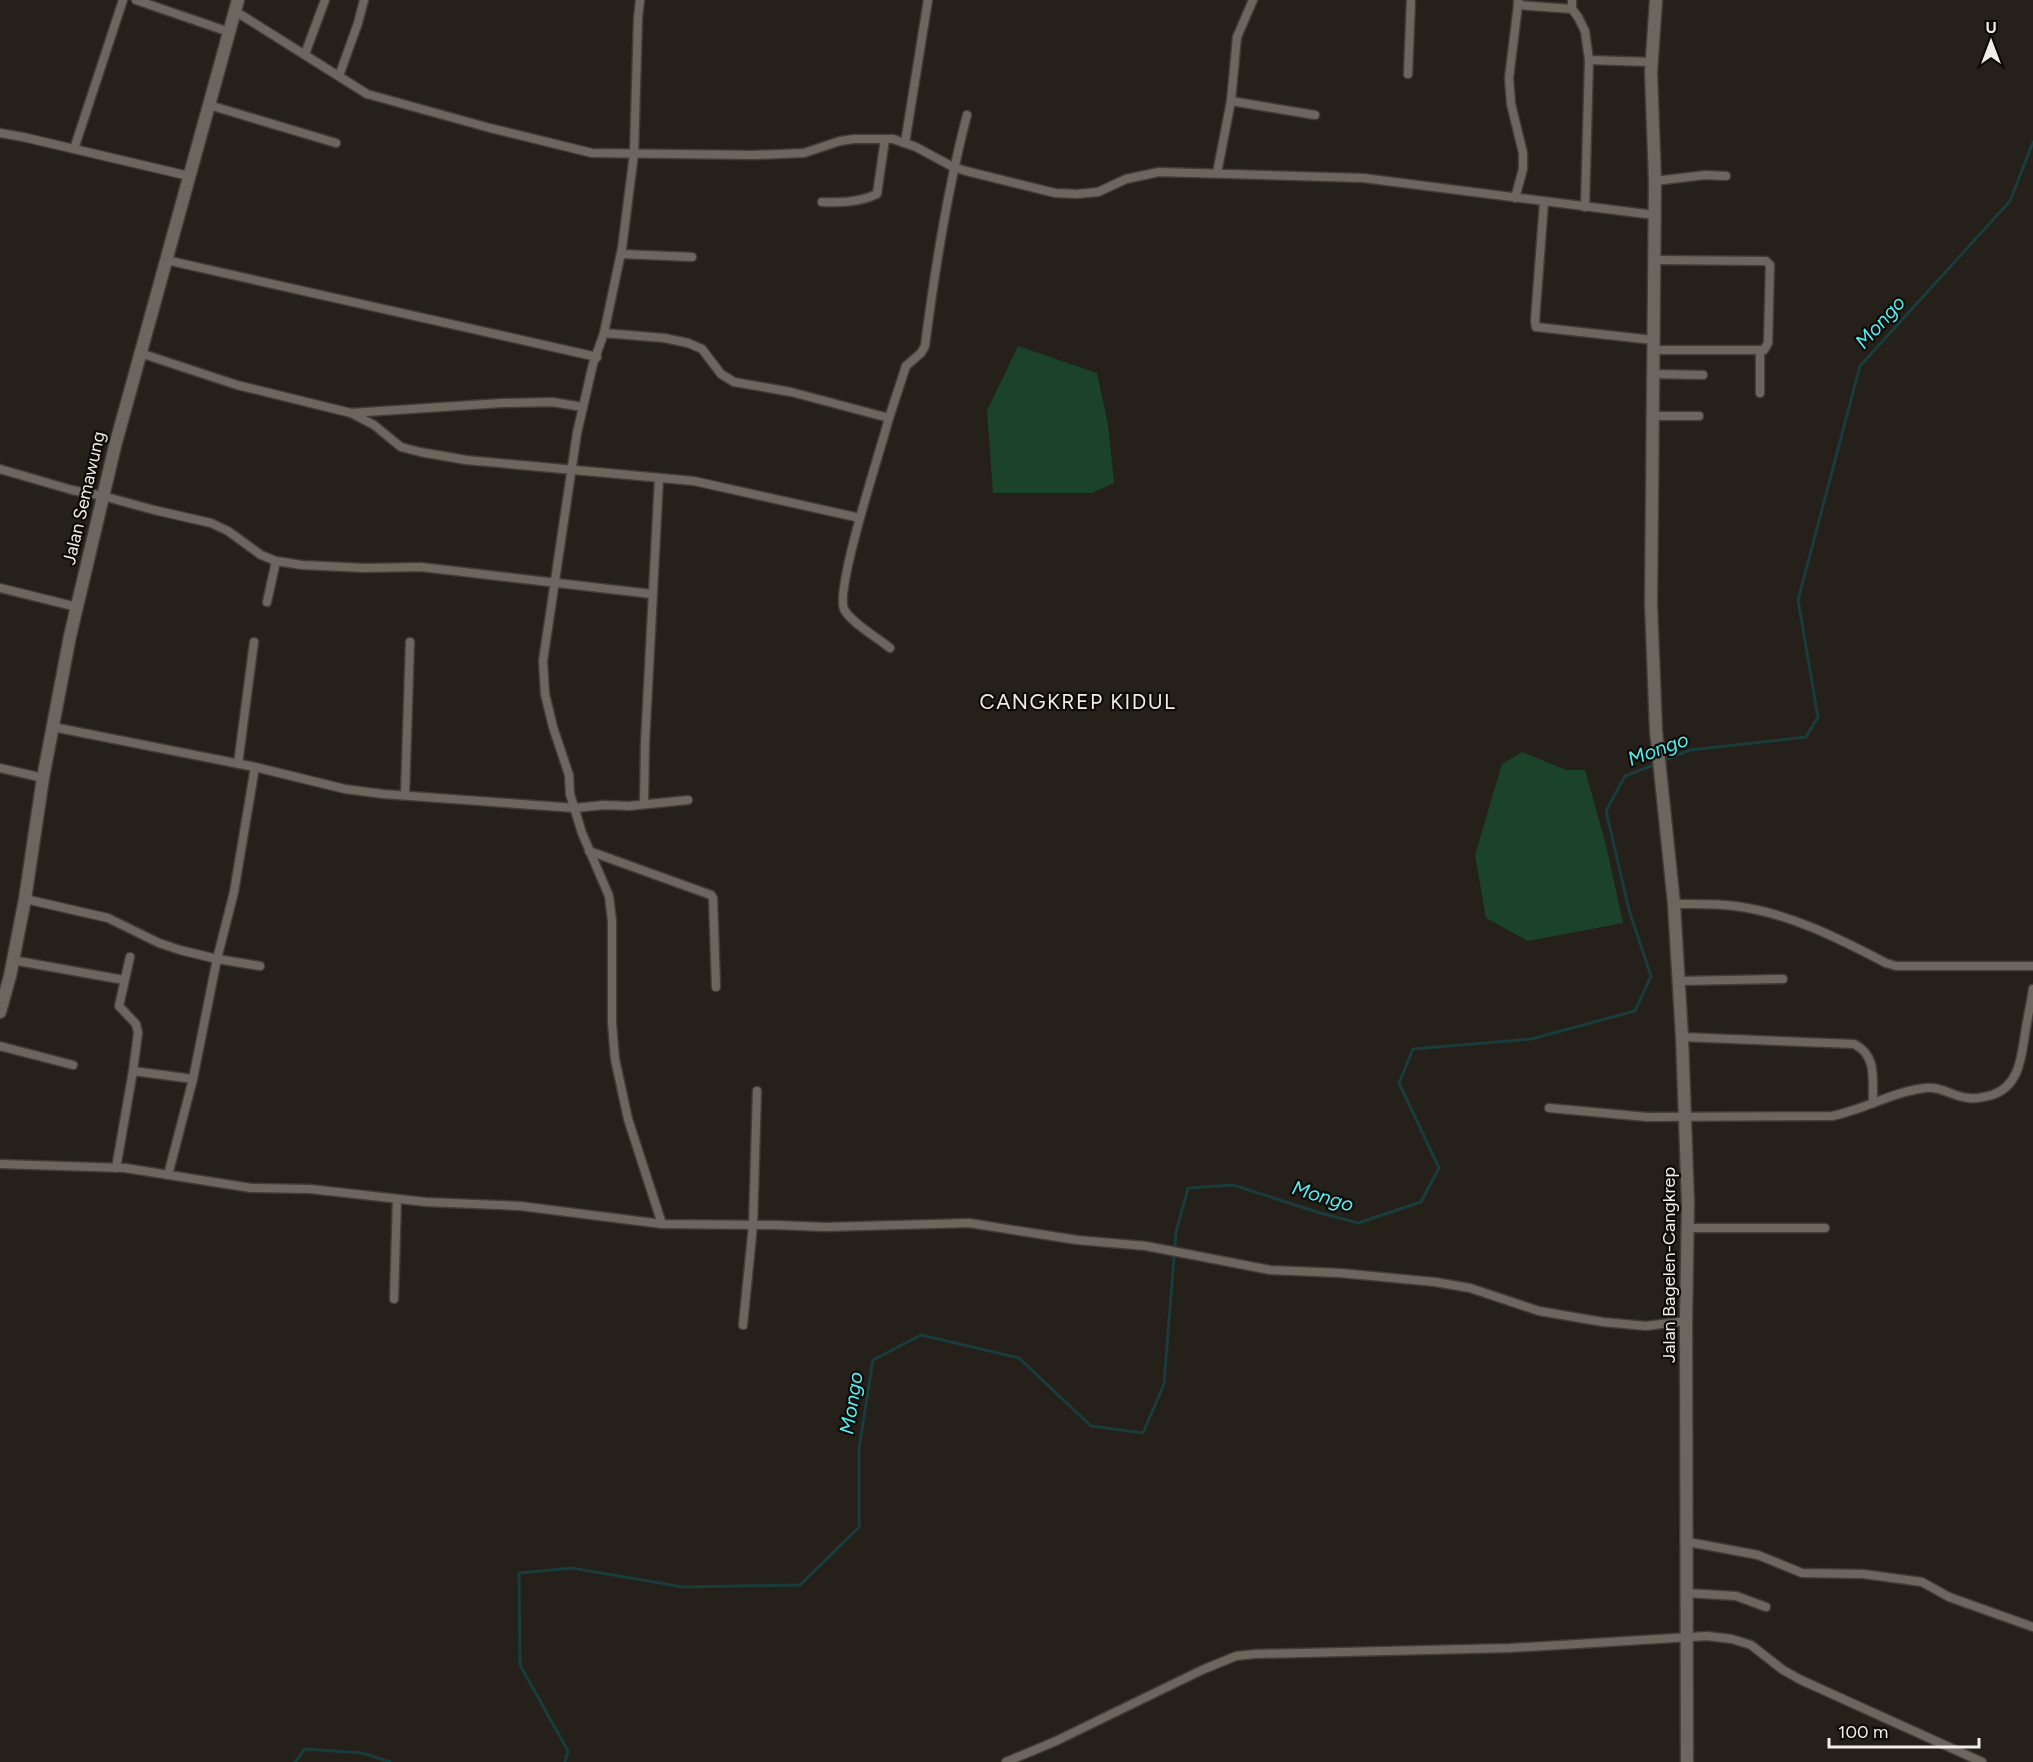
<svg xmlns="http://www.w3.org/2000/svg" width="2033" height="1762" viewBox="0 0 2033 1762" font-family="Figtree,sans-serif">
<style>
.green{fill:#1a432a}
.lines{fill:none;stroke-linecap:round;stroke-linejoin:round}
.stream{stroke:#193c3d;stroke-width:3}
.street-casing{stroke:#413c37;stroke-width:11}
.secondary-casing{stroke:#413c37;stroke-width:15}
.street{stroke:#6d665f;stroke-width:8}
.secondary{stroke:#6d665f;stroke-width:12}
.labels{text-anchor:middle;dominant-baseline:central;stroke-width:4.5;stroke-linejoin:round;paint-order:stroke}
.street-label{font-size:18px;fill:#f1ede8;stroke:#0d0a08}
.water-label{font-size:20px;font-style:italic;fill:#4ff1f4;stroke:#0d0a08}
.quarter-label{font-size:21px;letter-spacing:1.5px;fill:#f1ede8;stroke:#0d0a08}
</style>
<rect width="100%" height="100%" fill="#26201a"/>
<g class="green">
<path d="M1018 346 1097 373 1108 425 1114 483 1092 493H993L987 411Z"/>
<path d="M1522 752 1566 770H1585L1606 845 1623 923 1528 941 1486 918 1475 855 1502 764Z"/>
</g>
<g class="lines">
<g class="stream">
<path d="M1662 761 1690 750 1806 737 1818 717 1798 600 1860 366 2010 201 2033 142"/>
<path d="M295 1762 305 1749 362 1753 390 1762"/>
<path d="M565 1762 568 1751 520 1665 519 1573 572 1568 683 1587 800 1585 859 1527V1448L873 1360 921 1335 1019 1358 1091 1426 1143 1433 1164 1384 1176 1232 1188 1188 1233 1185 1317 1212 1358 1223 1421 1202 1439 1168 1399 1083 1413 1049 1531 1039 1635 1011 1651 976 1629 910 1606 811 1625 776 1656 764"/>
</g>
<g class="street-casing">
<g id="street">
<path d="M136 0 229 32"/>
<path d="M640 0 638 18 634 154 622 248 604 333 593 364 577 433 543 661 545 694 553 727 569 775 570 794 582 833 609 896 612 921V1023L615 1059 628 1119 662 1224"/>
<path d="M1518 1V5L1572 9V0"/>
<path d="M1572 9 1578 17 1585 31 1589 60 1585 207"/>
<path d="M235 11 367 94 490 128 592 153 754 155 804 153 840 141 854 139H893L916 147 953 167 966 171 1055 193 1077 194 1098 192 1126 179 1159 172 1363 178 1654 215"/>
<path d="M305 54 325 0"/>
<path d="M1589 60 1651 62"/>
<path d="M1408 74 1411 0"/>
<path d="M339 76 358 23 364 0"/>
<path d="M1231 101 1315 115"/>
<path d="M209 105 336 143"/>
<path d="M0 133 23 137 189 176"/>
<path d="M905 143 928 0"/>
<path d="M74 149 123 0"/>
<path d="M1217 173 1231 101 1237 37 1253 0"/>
<path d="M1655 181 1705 175 1726 176"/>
<path d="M1515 198 1523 169V153L1511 104 1509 78 1518 5"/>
<path d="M822 202C839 203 861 202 877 194L885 139"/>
<path d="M1544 202 1535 321 1536 327 1653 340"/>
<path d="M621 254 692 257"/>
<path d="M166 260 597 357"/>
<path d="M604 333 664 338 688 343 702 349 721 374 734 382 791 392 889 418C881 449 835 588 844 609 850 622 878 638 890 648"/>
<path d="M1653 350H1764L1768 343 1770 265 1766 261 1654 260"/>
<path d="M1760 351V393"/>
<path d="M140 353 237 385 351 413 502 403 552 402 583 407"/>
<path d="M1653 374 1703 375"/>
<path d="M351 413 374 425 401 447 420 452 466 460 694 481 860 518"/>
<path d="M1652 416H1699"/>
<path d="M889 418 906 366 921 353 925 346C935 268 947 191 967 115"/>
<path d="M0 469 72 490 103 496 154 510 211 523 228 531 261 555 276 561 302 565 365 568 421 567 652 594"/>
<path d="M0 588 77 607"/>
<path d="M267 602 276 561"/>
<path d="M53 727 255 767 345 789 383 794 575 808 604 805 629 806 688 800"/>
<path d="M238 764 254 642"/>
<path d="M0 768 43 778"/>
<path d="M405 795 410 642"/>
<path d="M644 804 645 744 659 478"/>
<path d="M589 851 711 895 713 898 716 987"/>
<path d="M25 899 108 918 159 943 180 950 217 959 234 892 255 767"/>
<path d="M1674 904C1694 904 1715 903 1735 906 1789 913 1838 938 1886 963L1896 966H2033"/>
<path d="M130 957 119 1006 136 1024 138 1033 133 1071"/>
<path d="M12 960 124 980"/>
<path d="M1679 981 1783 979"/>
<path d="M1682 1037 1854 1044C1878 1056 1872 1080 1873 1103"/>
<path d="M0 1046 73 1065"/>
<path d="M1549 1108 1647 1117 1832 1116C1863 1110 1892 1092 1925 1088 1942 1086 1953 1097 1969 1098 1977 1099 1985 1097 1992 1095 2019 1086 2021 1059 2025 1034 2027 1019 2031 1004 2033 989"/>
<path d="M0 1164 125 1168 251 1188 310 1189 426 1202 520 1206 662 1224 776 1225 825 1227 969 1223 1077 1240 1146 1246 1270 1270 1340 1273 1435 1282 1470 1288 1539 1311 1603 1322 1646 1326 1686 1321"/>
<path d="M116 1168 133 1071 193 1079"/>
<path d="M168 1175 193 1079 217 959 260 966"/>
<path d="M1688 1228H1825"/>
<path d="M394 1299 397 1199"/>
<path d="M743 1325 753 1225 757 1091"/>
<path d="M1688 1542 1758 1555 1802 1573 1863 1574 1922 1582 1949 1597 2033 1627"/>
<path d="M1687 1593 1736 1596 1766 1607"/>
<path d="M1006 1762 1056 1741 1202 1670 1236 1656 1255 1654 1510 1648 1707 1636 1732 1639 1751 1645 1783 1670 1801 1680 1982 1762"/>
</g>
</g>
<g class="secondary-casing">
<g id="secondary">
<path d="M1656 0 1651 72 1655 181 1651 604 1656 731 1674 904 1682 1037 1688 1203 1686 1321 1687 1762"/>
<path d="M0 1012 10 976 25 899 43 778 70 636 115 446 238 0"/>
</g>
</g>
<use href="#street" class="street"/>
<use href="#secondary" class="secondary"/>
</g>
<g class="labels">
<g class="street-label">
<text transform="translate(84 498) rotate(-77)">Jalan Semawung</text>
<text transform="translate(1669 1265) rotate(-90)">Jalan Bagelen-Cangkrep</text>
</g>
<g class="water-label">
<text transform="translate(1880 322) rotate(-48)">Mongo</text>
<text transform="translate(1658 749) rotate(-20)">Mongo</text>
<text transform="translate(1323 1196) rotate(17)">Mongo</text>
<text transform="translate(851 1403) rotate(-81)">Mongo</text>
</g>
<g class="quarter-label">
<text x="1078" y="701">CANGKREP KIDUL</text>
</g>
</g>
<g transform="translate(1991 42)" stroke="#0d0a08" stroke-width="4.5" paint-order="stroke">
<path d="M0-4.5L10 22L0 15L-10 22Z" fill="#f1ede8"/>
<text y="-9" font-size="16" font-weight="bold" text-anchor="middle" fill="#f1ede8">U</text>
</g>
<path d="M1829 1738v9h150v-9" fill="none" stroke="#f1ede8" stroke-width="3"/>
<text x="1838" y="1738" font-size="18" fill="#f1ede8" stroke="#0d0a08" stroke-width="4.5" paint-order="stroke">100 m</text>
</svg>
